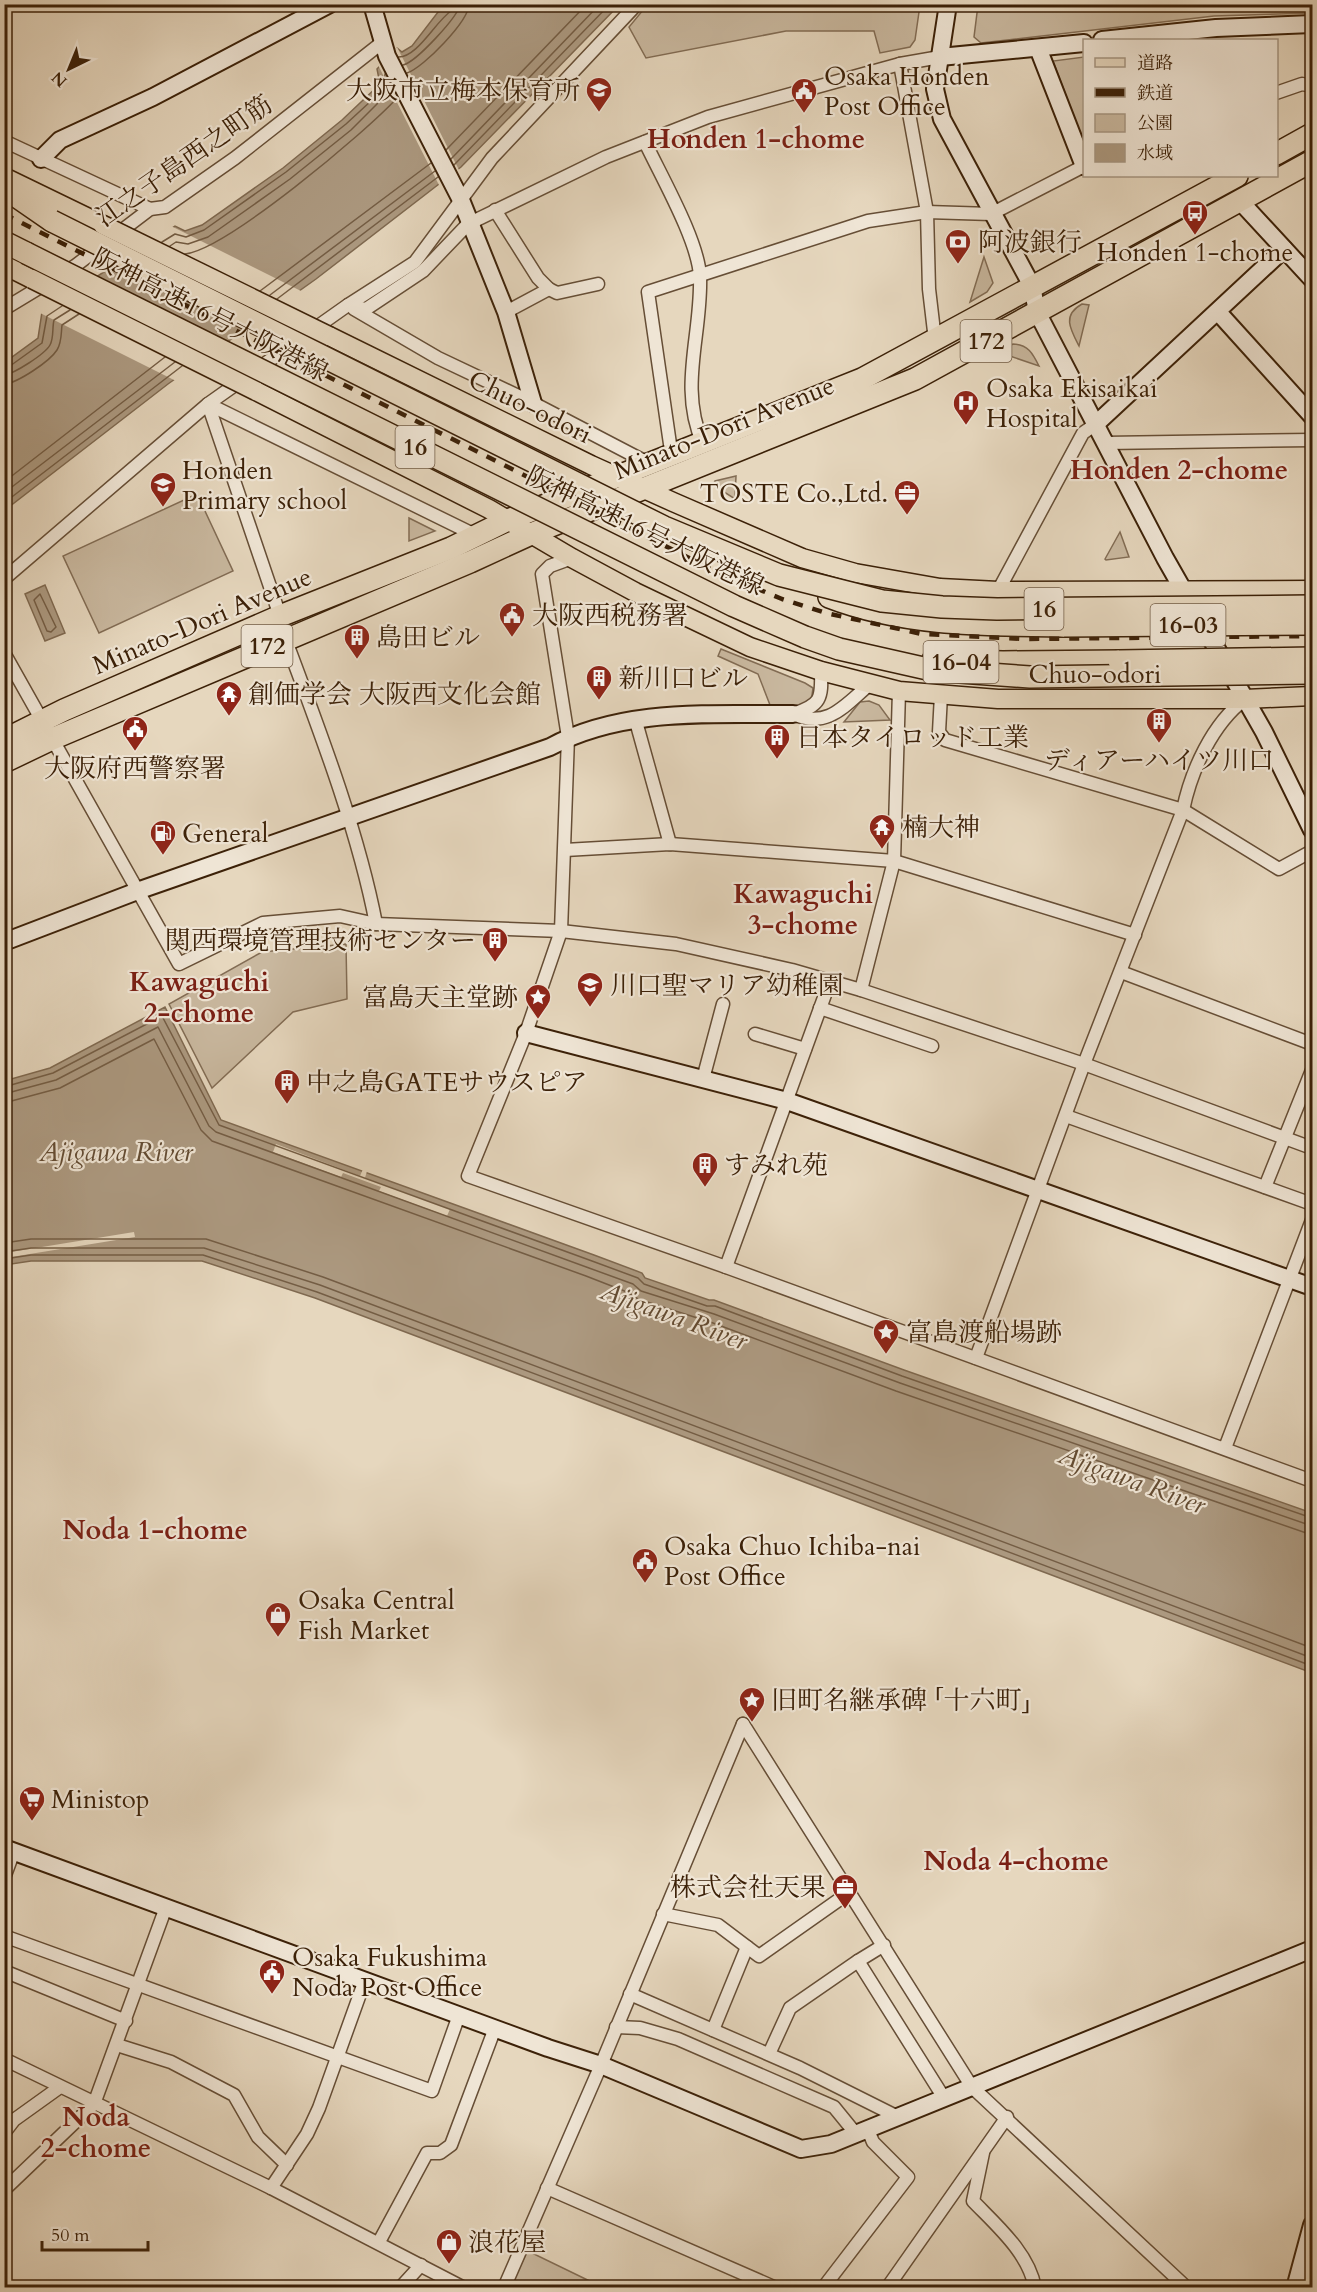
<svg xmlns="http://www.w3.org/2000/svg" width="1317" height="2292" viewBox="0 0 1317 2292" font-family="Cardo,'Noto Serif JP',serif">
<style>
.green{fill:#c9b89f;stroke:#826c54;stroke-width:1.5}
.water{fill:#ac9980;stroke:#7f6950;stroke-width:1.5}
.pier{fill:#e6d7be}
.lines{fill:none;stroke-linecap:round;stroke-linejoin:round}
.shore{stroke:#745d44;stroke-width:1.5}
.street-casing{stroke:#664e36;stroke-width:15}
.secondary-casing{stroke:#3c2108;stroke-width:20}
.primary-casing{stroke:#3c2108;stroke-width:21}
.highway-casing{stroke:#3c2108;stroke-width:24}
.street{stroke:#efe5d5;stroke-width:12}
.secondary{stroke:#efe5d5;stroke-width:16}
.primary{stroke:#e6d7be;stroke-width:18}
.highway{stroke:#e6d7be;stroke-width:21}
.rail{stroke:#3c2108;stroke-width:4.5;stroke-dasharray:10 10;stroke-linecap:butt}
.primary-bridge-casing{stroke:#3c2108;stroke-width:21;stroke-linecap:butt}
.highway-bridge-casing{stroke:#3c2108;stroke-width:24;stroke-linecap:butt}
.primary-bridge{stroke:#e6d7be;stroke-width:18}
.highway-bridge{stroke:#e6d7be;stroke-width:21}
.labels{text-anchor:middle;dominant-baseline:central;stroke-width:4.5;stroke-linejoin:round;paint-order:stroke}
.shield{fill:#efe5d5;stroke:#725c46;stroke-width:1.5}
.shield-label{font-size:24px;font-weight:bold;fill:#3c2108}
.poi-label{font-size:26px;fill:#3c2108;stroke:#efe5d5;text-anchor:start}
.street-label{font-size:26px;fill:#3c2108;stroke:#efe5d5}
.neighbourhood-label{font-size:27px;font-weight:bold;fill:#7a1f14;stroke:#efe5d5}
.water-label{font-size:27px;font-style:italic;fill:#634b32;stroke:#efe5d5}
</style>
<rect width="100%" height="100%" fill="#e6d7be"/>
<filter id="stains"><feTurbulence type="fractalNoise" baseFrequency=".00333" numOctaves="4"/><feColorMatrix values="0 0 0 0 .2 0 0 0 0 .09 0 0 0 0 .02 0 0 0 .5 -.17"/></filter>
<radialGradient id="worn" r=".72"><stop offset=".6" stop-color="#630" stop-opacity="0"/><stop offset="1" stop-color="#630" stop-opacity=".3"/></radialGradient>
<g class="green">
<path d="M648 4H920V5L915 40 910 47 880 53 874 31H786L646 58 629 27Z"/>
<path d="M978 5 1312 4V13L1214 16 981 43 974 37Z"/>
<path d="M1084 57V143L1053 61Z"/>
<path d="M984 257 993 283 987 292 970 302Z"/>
<path d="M1082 304 1089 305 1079 346C1070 329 1062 315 1082 304Z"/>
<path d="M1013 344C1028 344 1033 354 1039 366L998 352Z"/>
<path d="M736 476 735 499 713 485 715 481Z"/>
<path d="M197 494 233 571 99 633 63 556Z"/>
<path d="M409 518 435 531 409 541Z"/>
<path d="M1120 532 1129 557 1106 560 1105 559Z"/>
<path d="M721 649 805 683 813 688 811 702 804 705H770L758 674 718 656Z"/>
<path d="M869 701 879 705 890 720 844 722 860 702Z"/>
<path d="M346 944 347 999 293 1012 212 1088 169 1004 262 952Z"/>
<path d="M527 2252H530L602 2287H526L513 2281Z"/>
</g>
<g class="water">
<path d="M451 4 619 5 461 167 316 279 168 384 5 510 4 363 38 338 42 312 175 226 185 231 202 225 283 168 342 120 380 84 377 69 397 48 402 52 412 46 438 12Z"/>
<path d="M45 585 65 633 45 641 25 594Z"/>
<path d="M165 1007 221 1120 594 1255 642 1273 645 1278 709 1300H714L904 1370 1312 1513V1673L315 1298 202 1261H31L5 1265 4 1081 50 1068Z"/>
</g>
<g class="pier">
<path d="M397 47 460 172 440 187 378 65Z"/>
<path d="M171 226 303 292 263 320 130 252Z"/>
<path d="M79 285 218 352 176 381 38 312Z"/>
<path d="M276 1144 360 1176 363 1169 367 1171 365 1178 450 1209 447 1216 379 1191 381 1187 343 1173 341 1177 273 1152Z"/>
<path d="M134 1232 135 1237 5 1258V1253Z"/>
</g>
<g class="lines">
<g class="shore">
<path d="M398 57C417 58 435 22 451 11L453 4"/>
<path d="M403 65C416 62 459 16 460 4"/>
<path d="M407 73C423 68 469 21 469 4"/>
<path d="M446 150 587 4"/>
<path d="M451 159 600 4"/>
<path d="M454 165 610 4"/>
<path d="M162 242 175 234 186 237 204 230 286 172 346 124 384 89 385 74"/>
<path d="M170 246 176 242 188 244 208 237 290 179 351 130 393 88"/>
<path d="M185 254C227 249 366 132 397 98"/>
<path d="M260 291 431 163"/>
<path d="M270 295 435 171"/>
<path d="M277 299 438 177"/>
<path d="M4 367 10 366 42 343 47 316 62 306"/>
<path d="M4 375C14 374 45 354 50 345 54 338 52 328 54 320L70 310"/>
<path d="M4 384C18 383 50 361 57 350 62 342 61 333 62 325L79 314"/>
<path d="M4 482 165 357"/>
<path d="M4 493 175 362"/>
<path d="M4 503 182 366"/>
<path d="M40 594 56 627 51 632 47 631 34 600Z"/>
<path d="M4 1087 53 1073 162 1016 219 1125 592 1261 638 1278 644 1284 707 1306H715L902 1376 1312 1518"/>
<path d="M4 1094 56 1080 158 1027 209 1126 216 1132 589 1268 633 1284 641 1291 714 1314 900 1383 1312 1526"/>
<path d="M4 1103 60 1088 154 1039 201 1130 212 1141 586 1276 627 1292 638 1299 713 1323 896 1391 1312 1535"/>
<path d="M4 1243 31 1239H206L323 1277 1312 1648"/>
<path d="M4 1252 31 1248H204L320 1285 1312 1658"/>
<path d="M4 1259 31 1255H203L317 1292 1312 1666"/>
</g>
<g class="street-casing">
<g id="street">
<path d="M900 64 927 212 929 289 935 340"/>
<path d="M1276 93 1302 84 1312 86"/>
<path d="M4 141 150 209"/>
<path d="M645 142C661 176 699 242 700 277 702 335 678 387 703 444"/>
<path d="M495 210 538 278 549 289 506 312"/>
<path d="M549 289 557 293 598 284"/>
<path d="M348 305 366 309 423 271 468 224 606 157 708 117 900 64 940 57"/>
<path d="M4 309 75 266 150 209 165 207 235 158 384 41"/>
<path d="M354 309 438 358 533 403 650 464"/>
<path d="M1106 443 1312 440"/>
<path d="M677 454 670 444 648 292 868 221 927 212 991 214 1084 166"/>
<path d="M477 536 208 404 348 305 415 262 492 158 637 4"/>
<path d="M572 558 550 566 542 574 568 737 561 931 526 1033 468 1176 726 1267 1312 1481"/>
<path d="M4 579 208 404 280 616"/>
<path d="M998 591 1083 433 1096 424"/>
<path d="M285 638C319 729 358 830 376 924"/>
<path d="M4 653 179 964 263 923 340 916 376 924 561 931 676 944 792 970 861 990 1084 1064 1312 1148"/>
<path d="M941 695 939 732 945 740 1183 810 1279 869 1312 851"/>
<path d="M793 714C828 729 844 706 869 685"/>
<path d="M793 714C821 705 822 699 821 671"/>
<path d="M635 718 670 844"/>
<path d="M565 850 670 844 894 861 1135 935"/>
<path d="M1121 972 1312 1044"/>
<path d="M861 990 894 861 899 691"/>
<path d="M820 1008 932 1046"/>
<path d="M755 1034 805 1049"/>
<path d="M703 1079 723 1004"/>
<path d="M1066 1116 1312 1204"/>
<path d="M1265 1187 1312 1070"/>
<path d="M726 1267 830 981"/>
<path d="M976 1358 1084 1064 1183 810C1191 771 1212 724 1245 699"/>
<path d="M1225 1448 1312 1220"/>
<path d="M743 1724 972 2087 1187 2288"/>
<path d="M4 1878 14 1851"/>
<path d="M663 1914 718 1925 759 1956 850 1892"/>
<path d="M4 1936 432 2091 459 2015"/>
<path d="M858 1961 884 1945"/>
<path d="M4 1971 126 2021"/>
<path d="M630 1994 800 2068 898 2117"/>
<path d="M616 2027 640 2028 678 2039 834 2107 856 2134"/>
<path d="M713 2030 747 1947"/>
<path d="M117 2045 171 2062 234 2095 258 2137 287 2165"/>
<path d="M769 2054 790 2008 858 1961 944 2098"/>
<path d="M4 2059 271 2188 464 2288"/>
<path d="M4 2133 14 2120 60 2087"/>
<path d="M983 2153 973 2201C996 2225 1029 2253 1035 2288"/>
<path d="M271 2188 307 2134 319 2108 365 1980"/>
<path d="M547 2188 776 2288"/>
<path d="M4 2190 94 2104 166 1907"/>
<path d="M379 2242 427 2153H440L451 2145 495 2028"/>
<path d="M400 2288 421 2265"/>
<path d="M504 2288 601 2065 743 1724"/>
<path d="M823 2288 908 2177 873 2142 868 2130"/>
<path d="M887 2288 1007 2117"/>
</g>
</g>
<g class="secondary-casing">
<g id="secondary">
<path d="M372 4 387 56 461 200 506 312 533 403"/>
<path d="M948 4 935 89 942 119 1032 286 1037 312 1165 558 1264 732 1312 830"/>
<path d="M1102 40 1216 28 1312 24"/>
<path d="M1038 48 1084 166"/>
<path d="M940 57 1084 43"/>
<path d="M41 159 60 140 153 97 330 4"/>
<path d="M1239 200 1312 279"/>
<path d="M1218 312 1312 416"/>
<path d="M1096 424 1284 249"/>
<path d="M4 942 140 890 550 747C624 707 712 715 793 714"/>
<path d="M526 1033 787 1101 1312 1287"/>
<path d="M4 1848 548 2048 601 2065 801 2149 831 2144 1312 1949"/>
<path d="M1295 2288 1312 2225"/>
</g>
</g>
<g class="primary-casing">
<g id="primary">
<path d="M4 177 103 225"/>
<path d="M4 265 32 279"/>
<path d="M329 336 591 465 673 502 802 558 855 573 940 588 998 591 1312 590"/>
<path d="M256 391 489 509 572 558 635 592 750 647 821 671 899 691 998 699H1245L1312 696"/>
</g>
</g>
<g class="highway-casing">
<g id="highway">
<path d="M1276 154 1312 134"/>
<path d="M4 188 52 221"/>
<path d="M4 242 26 253"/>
<path d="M829 597C904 626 985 625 1064 626"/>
<path d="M933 660 1003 662 1119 661"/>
<path d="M4 740 64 710 280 616 451 548 508 520 862 379 1237 176"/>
<path d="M4 762 52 739 470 562 531 534 915 379 1312 161"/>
</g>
</g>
<use href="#street" class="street"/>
<use href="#secondary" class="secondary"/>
<use href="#primary" class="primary"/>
<use href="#highway" class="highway"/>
<path class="rail" d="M4 214 715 571 782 599 826 613 922 634 1024 639 1312 636"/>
<g class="primary-bridge-casing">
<g id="primary-bridge">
<path d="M103 225 329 336"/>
<path d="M32 279 256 391"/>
</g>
</g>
<g class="highway-bridge-casing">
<g id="highway-bridge">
<path d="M52 221 664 527 779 575 882 601 942 607 997 609 1312 606"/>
<path d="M26 253 734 606 805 637 839 649 932 670 1030 677 1312 673"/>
<path d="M1064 626 1312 624"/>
<path d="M1119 661 1312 658"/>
</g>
</g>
<use href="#primary-bridge" class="primary-bridge"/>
<use href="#highway-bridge" class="highway-bridge"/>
</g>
<defs>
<g id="school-pin" transform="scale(1.35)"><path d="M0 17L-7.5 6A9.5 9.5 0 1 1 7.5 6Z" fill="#8f2418" stroke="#efe5d5"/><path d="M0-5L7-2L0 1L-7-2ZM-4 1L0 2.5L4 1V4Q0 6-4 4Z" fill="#fff"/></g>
<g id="civic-pin" transform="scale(1.35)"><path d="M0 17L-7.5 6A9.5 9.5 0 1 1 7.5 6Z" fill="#8f2418" stroke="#efe5d5"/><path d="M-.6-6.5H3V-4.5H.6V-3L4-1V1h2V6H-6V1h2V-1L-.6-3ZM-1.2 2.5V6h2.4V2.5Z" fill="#fff"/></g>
<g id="bus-pin" transform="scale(1.35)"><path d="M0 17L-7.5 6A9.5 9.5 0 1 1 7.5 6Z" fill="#8f2418" stroke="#efe5d5"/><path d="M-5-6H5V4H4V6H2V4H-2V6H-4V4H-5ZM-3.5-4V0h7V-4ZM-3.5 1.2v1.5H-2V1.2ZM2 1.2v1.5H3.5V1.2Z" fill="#fff"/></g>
<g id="bank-pin" transform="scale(1.35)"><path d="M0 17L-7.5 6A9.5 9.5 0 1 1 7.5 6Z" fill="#8f2418" stroke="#efe5d5"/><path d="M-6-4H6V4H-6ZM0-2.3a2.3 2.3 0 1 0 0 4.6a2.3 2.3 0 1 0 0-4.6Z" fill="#fff"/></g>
<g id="hospital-pin" transform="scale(1.35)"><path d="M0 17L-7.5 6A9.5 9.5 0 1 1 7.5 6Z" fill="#8f2418" stroke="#efe5d5"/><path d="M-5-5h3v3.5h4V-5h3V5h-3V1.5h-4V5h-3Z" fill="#fff"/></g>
<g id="office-pin" transform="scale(1.35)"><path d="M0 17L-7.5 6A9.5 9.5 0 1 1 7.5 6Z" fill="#8f2418" stroke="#efe5d5"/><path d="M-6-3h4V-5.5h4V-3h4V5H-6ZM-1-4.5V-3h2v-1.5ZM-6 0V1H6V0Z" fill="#fff"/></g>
<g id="building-pin" transform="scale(1.35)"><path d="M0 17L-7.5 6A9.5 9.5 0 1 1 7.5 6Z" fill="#8f2418" stroke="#efe5d5"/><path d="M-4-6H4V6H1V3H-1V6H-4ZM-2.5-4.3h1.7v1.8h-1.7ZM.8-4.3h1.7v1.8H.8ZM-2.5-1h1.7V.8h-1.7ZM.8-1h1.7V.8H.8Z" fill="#fff"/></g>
<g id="temple-pin" transform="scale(1.35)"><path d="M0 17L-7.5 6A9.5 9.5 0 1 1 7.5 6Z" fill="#8f2418" stroke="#efe5d5"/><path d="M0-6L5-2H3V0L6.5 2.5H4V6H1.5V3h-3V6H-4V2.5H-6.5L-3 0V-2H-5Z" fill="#fff"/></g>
<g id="fuel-pin" transform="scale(1.35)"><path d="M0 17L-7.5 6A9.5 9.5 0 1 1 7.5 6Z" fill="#8f2418" stroke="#efe5d5"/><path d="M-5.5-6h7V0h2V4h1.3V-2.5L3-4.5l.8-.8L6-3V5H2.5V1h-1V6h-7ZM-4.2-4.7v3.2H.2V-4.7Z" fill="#fff"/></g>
<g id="sight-pin" transform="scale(1.35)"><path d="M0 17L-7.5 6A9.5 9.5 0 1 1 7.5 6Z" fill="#8f2418" stroke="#efe5d5"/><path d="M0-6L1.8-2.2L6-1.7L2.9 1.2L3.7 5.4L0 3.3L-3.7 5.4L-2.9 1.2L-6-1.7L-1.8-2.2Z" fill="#fff"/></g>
<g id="shop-pin" transform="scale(1.35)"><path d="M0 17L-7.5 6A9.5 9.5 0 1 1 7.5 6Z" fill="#8f2418" stroke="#efe5d5"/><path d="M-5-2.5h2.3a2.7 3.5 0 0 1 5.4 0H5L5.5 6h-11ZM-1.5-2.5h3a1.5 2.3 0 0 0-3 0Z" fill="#fff"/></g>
<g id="supermarket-pin" transform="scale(1.35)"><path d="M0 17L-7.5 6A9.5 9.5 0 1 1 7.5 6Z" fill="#8f2418" stroke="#efe5d5"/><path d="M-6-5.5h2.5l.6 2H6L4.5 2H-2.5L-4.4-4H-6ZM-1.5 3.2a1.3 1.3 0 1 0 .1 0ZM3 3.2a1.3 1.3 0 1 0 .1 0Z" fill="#fff"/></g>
</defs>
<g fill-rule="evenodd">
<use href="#school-pin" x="599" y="90"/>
<use href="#civic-pin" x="804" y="91"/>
<use href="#bus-pin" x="1195" y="213"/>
<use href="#bank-pin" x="958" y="242"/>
<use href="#hospital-pin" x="966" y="403"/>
<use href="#school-pin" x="163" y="485"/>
<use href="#office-pin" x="907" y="493"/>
<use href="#civic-pin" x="512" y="615"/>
<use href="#building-pin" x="357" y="637"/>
<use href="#building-pin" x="599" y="678"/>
<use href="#temple-pin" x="229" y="694"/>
<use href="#building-pin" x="1159" y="721"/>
<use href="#civic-pin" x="135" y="729"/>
<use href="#building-pin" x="777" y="737"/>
<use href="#temple-pin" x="882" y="827"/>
<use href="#fuel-pin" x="163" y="833"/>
<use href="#building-pin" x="495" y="940"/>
<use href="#school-pin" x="590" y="985"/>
<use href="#sight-pin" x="538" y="997"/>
<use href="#building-pin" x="287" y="1082"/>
<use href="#building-pin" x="705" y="1165"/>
<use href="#sight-pin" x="886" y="1332"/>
<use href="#civic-pin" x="645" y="1561"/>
<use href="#shop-pin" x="278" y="1615"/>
<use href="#sight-pin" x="752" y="1700"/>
<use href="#supermarket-pin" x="32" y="1799"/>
<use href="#office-pin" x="845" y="1887"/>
<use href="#civic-pin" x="272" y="1972"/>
<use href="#shop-pin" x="449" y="2242"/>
</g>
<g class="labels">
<g class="shield">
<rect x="960.5" y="320" width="51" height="42" rx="4.5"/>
<rect x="395.5" y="426" width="39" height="42" rx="4.5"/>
<rect x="1024.5" y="588" width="39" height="42" rx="4.5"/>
<rect x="1150.5" y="604" width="75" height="42" rx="4.5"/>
<rect x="241.5" y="625" width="51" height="42" rx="4.5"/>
<rect x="923.5" y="641" width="75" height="42" rx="4.5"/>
</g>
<g class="shield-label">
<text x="986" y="341">172</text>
<text x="415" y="447">16</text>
<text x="1044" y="609">16</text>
<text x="1188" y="625">16-03</text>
<text x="267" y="646">172</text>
<text x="961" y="662">16-04</text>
</g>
<g class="poi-label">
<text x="824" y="76">Osaka Honden<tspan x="824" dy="30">Post Office</tspan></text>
<text x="580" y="90" text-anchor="end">大阪市立梅本保育所</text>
<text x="978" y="242">阿波銀行</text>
<text x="1195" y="252" text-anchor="middle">Honden 1-chome</text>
<text x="986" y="388">Osaka Ekisaikai<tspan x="986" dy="30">Hospital</tspan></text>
<text x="182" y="470">Honden<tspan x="182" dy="30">Primary school</tspan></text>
<text x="888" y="493" text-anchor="end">TOSTE Co.,Ltd.</text>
<text x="532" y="615">大阪西税務署</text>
<text x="376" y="637">島田ビル</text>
<text x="618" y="678">新川口ビル</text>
<text x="248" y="694">創価学会 大阪西文化会館</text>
<text x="796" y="737">日本タイロッド工業</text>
<text x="1159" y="760" text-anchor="middle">ディアーハイツ川口</text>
<text x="135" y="768" text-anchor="middle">大阪府西警察署</text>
<text x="902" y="827">楠大神</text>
<text x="182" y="833">General</text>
<text x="476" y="940" text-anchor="end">関西環境管理技術センター</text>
<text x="610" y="985">川口聖マリア幼稚園</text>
<text x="518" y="997" text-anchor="end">富島天主堂跡</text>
<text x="306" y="1082">中之島GATEサウスピア</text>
<text x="724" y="1165">すみれ苑</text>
<text x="906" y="1332">富島渡船場跡</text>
<text x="664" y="1546">Osaka Chuo Ichiba-nai<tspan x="664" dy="30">Post Office</tspan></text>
<text x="298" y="1600">Osaka Central<tspan x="298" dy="30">Fish Market</tspan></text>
<text x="771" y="1700">旧町名継承碑 「十六町」</text>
<text x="51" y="1799">Ministop</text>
<text x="826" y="1887" text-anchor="end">株式会社天果</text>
<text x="292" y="1957">Osaka Fukushima<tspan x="292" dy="30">Noda Post Office</tspan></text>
<text x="468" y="2242">浪花屋</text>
</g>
<g class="street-label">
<text transform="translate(184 161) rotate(-35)">江之子島西之町筋</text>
<text transform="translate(210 315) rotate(27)">阪神高速16号大阪港線</text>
<text transform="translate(530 407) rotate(26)">Chuo-odori</text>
<text transform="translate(724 428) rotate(-22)">Minato-Dori Avenue</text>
<text transform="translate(645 531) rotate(26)">阪神高速16号大阪港線</text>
<text transform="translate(202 621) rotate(-23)">Minato-Dori Avenue</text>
<text x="1095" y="674">Chuo-odori</text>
</g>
<g class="neighbourhood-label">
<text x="756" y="139">Honden 1-chome</text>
<text x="1179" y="470">Honden 2-chome</text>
<text x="803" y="894">Kawaguchi<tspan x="803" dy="31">3-chome</tspan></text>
<text x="199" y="982">Kawaguchi<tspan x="199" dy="31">2-chome</tspan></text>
<text x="155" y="1530">Noda 1-chome</text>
<text x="1016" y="1861">Noda 4-chome</text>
<text x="96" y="2117">Noda<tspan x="96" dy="31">2-chome</tspan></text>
</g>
<g class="water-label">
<text x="116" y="1152">Ajigawa River</text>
<text transform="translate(674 1316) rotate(20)">Ajigawa River</text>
<text transform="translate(1132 1480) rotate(20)">Ajigawa River</text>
</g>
</g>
<rect width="1317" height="2292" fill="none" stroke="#e6d7be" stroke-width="24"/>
<rect x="6" y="6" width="1305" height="2280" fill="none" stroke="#3c2108" stroke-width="3"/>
<rect x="12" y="12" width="1293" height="2268" fill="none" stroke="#3c2108" stroke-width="1.5"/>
<rect x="1083" y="39" width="195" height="138" fill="#efe5d5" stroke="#a79783" stroke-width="1.5"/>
<rect x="1095" y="58" width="30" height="9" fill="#e6d7be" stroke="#a79783" stroke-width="1.5"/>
<text x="1137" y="69" font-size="18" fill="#3c2108">道路</text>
<rect x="1095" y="88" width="30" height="9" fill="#3c2108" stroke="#a79783" stroke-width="1.5"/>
<text x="1137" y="99" font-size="18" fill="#3c2108">鉄道</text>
<rect x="1095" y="114" width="30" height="18" fill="#c9b89f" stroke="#a79783" stroke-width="1.5"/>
<text x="1137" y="129" font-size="18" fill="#3c2108">公園</text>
<rect x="1095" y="144" width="30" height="18" fill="#ac9980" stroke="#a79783" stroke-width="1.5"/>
<text x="1137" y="159" font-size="18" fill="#3c2108">水域</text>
<g transform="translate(69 69) rotate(223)" stroke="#efe5d5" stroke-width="4.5" paint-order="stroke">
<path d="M0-4.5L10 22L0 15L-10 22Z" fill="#3c2108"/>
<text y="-9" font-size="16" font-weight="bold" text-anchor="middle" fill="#3c2108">N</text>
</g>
<path d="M42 2241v9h106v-9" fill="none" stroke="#3c2108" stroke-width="3"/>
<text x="51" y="2241" font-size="18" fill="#3c2108" stroke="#efe5d5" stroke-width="4.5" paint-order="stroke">50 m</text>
<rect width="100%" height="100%" filter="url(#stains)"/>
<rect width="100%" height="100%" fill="url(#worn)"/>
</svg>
